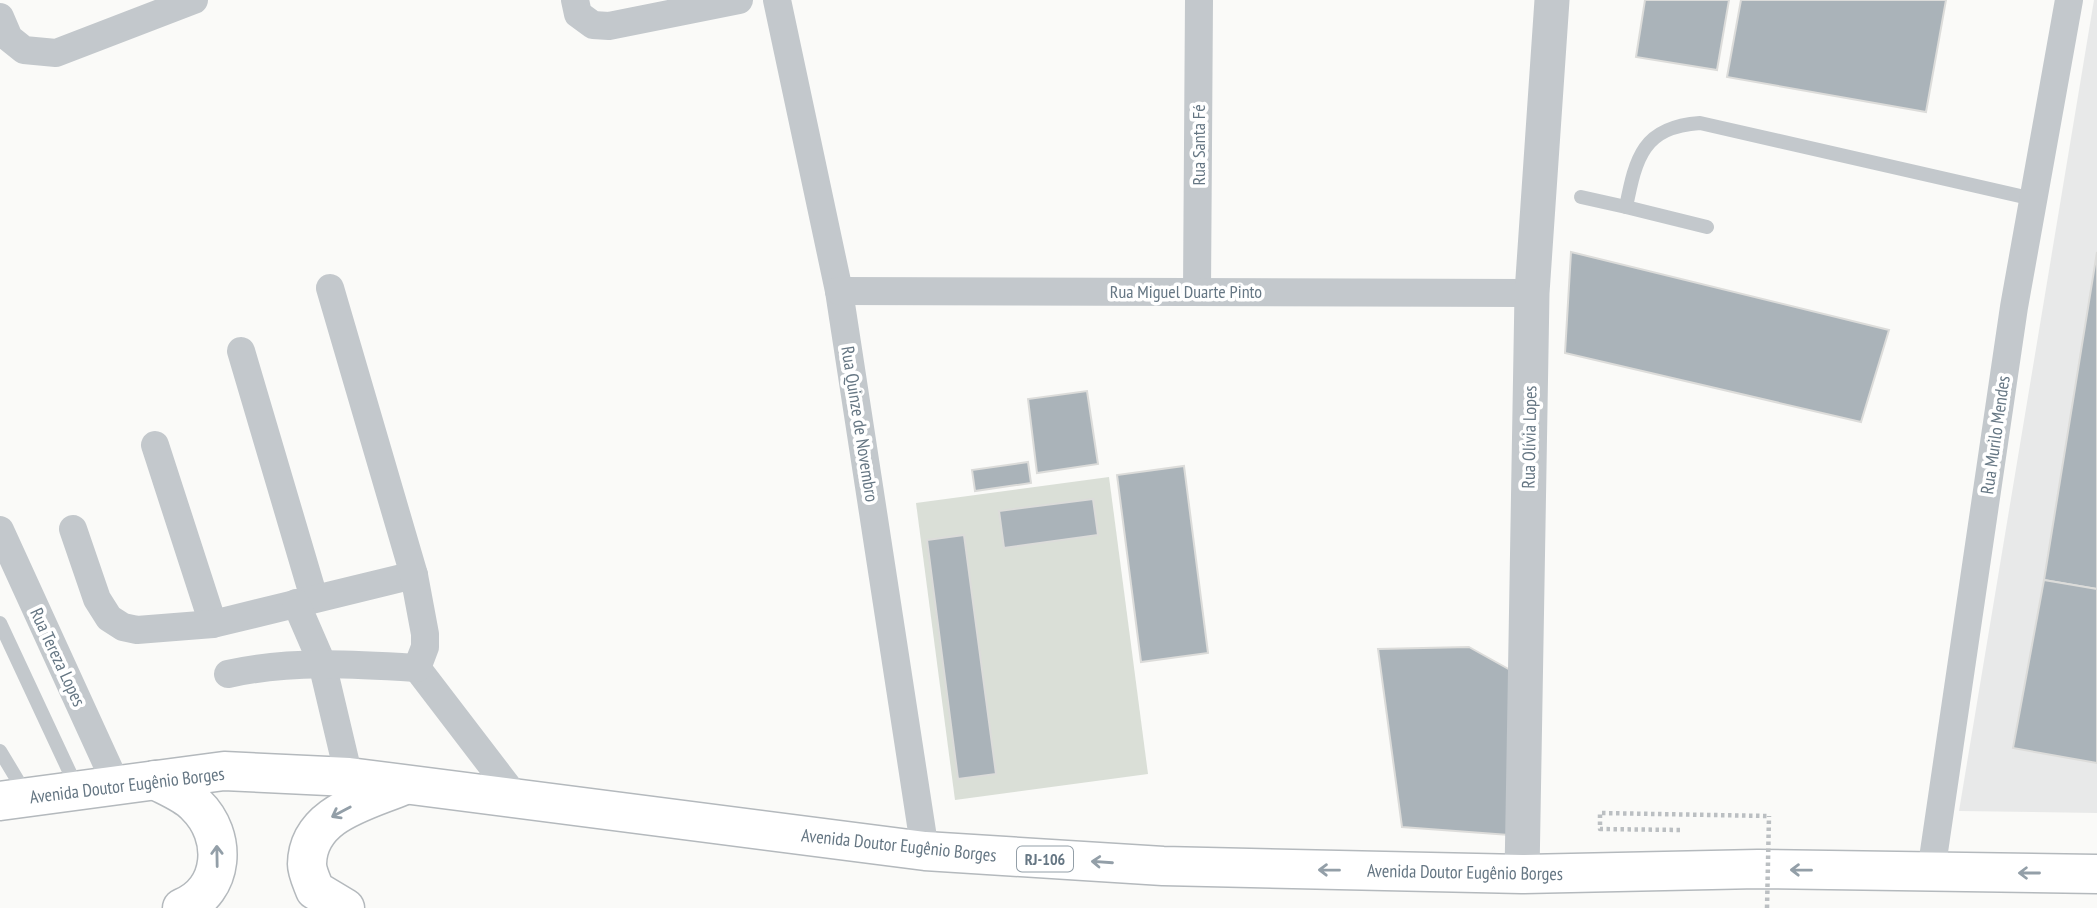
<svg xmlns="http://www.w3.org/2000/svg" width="2097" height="908" viewBox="0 0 2097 908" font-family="'PT Sans Narrow',sans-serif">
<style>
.built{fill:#e8e9e9}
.green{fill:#dadfd7}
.building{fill:#aab3b9;stroke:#dcdcda;stroke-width:2}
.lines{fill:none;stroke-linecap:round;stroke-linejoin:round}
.trunk-casing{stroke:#b4b9bd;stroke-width:41}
.path{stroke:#bbbfc2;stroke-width:4.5;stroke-dasharray:3.5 3.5;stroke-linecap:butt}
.service{stroke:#c3c8cc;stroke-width:14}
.minor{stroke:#c3c8cc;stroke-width:28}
.tertiary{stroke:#c3c8cc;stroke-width:35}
.trunk{stroke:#fff;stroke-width:38}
.path-bridge{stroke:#bbbfc2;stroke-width:4.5;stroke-dasharray:3.5 3.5;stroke-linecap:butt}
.oneway{stroke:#939fa8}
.labels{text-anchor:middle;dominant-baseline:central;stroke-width:7;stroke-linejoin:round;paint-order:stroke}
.shield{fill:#fff;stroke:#939fa8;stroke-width:2}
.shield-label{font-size:16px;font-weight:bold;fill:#657683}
.street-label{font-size:18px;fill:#657683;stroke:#fff}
</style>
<rect width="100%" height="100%" fill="#fafaf8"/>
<path class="built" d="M2094 0H2097V813L1959 811Z"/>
<path class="green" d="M1109 477 1148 774 955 800 916 503Z"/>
<g class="building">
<path d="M1645 0H1729L1717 70 1636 57Z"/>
<path d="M1741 0H1946L1926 112 1727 77Z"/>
<path d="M1571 252 1889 330 1861 422 1565 353Z"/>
<path d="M2097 252V589L2044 580Z"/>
<path d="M1087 391 1098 464 1037 473 1028 399Z"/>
<path d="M1028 462 1031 483 975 491 972 470Z"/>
<path d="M1184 466 1208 653 1141 662 1117 475Z"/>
<path d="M1093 499 1098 535 1004 548 999 511Z"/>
<path d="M964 535 996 774 958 779 927 540Z"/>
<path d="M2044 580 2097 589V763L2013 748Z"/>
<path d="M1469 647 1512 671 1509 835 1402 827 1378 649Z"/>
</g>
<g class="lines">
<g class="trunk-casing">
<g id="trunk">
<path d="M155 780C168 787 186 794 196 805 228 836 225 890 182 908"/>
<path d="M0 801 224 771 349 777 925 851 1163 866 1522 874 1758 869 2097 874"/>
<path d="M345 908 315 890C312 882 307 872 307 864 308 814 364 802 402 786"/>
</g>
</g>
<path class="path" d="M1680 830 1600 829V813L1769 816"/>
<g class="service">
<path d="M1581 197 1626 207"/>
<path d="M1707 227 1626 207C1636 157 1643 127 1700 123L2033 199"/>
<path d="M0 623 77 788"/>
<path d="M0 751 27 796"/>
</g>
<g class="minor">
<path d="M575 0 578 14 593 25 609 26 739 0"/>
<path d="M777 0 839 291 925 851"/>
<path d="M0 17 9 38 24 50 56 53 194 0"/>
<path d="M1197 290 1199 0"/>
<path d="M839 291 1532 293"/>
<path d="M241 351 314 598"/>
<path d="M155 445 213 624"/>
<path d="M73 529 97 599 109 618 123 627 137 630 213 624 414 575"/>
<path d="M0 530 116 784"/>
<path d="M296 603 322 663 349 777"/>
<path d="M417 668 518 800"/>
<path d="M228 674C291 660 353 664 417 668L425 647V634L414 575 330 288"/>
<path d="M1931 872 2014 307 2069 0"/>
</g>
<path class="tertiary" d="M1522 874 1532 293 1552 0"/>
<use href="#trunk" class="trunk"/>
<path class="path-bridge" d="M1767 908 1769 816"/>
</g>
<defs><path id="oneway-shaft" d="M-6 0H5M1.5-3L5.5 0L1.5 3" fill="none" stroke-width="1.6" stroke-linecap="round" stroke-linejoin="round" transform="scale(1.75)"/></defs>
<g class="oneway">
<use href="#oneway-shaft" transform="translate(341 812) rotate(152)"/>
<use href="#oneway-shaft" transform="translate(217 856) rotate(-91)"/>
<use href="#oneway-shaft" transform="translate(1102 862) rotate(-176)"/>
<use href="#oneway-shaft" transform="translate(1329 870) rotate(-179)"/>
<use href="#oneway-shaft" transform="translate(1801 870) rotate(-179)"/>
<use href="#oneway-shaft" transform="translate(2029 873) rotate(-180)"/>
</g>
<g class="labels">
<rect class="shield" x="1017" y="846.5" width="56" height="25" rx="5"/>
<g class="shield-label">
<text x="1045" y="859">RJ-106</text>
</g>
<g class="street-label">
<text transform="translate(1198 145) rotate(-90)">Rua Santa Fé</text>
<text x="1186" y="291">Rua Miguel Duarte Pinto</text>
<text transform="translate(860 424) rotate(81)">Rua Quinze de Novembro</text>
<text transform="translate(1995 435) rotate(-82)">Rua Murilo Mendes</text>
<text transform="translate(1529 437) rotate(-89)">Rua Olívia Lopes</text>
<text transform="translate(58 657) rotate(65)">Rua Tereza Lopes</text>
<text transform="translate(127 785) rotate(-7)">Avenida Doutor Eugênio Borges</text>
<text transform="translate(899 845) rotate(6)">Avenida Doutor Eugênio Borges</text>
<text transform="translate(1465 872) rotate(1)">Avenida Doutor Eugênio Borges</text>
</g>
</g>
</svg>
